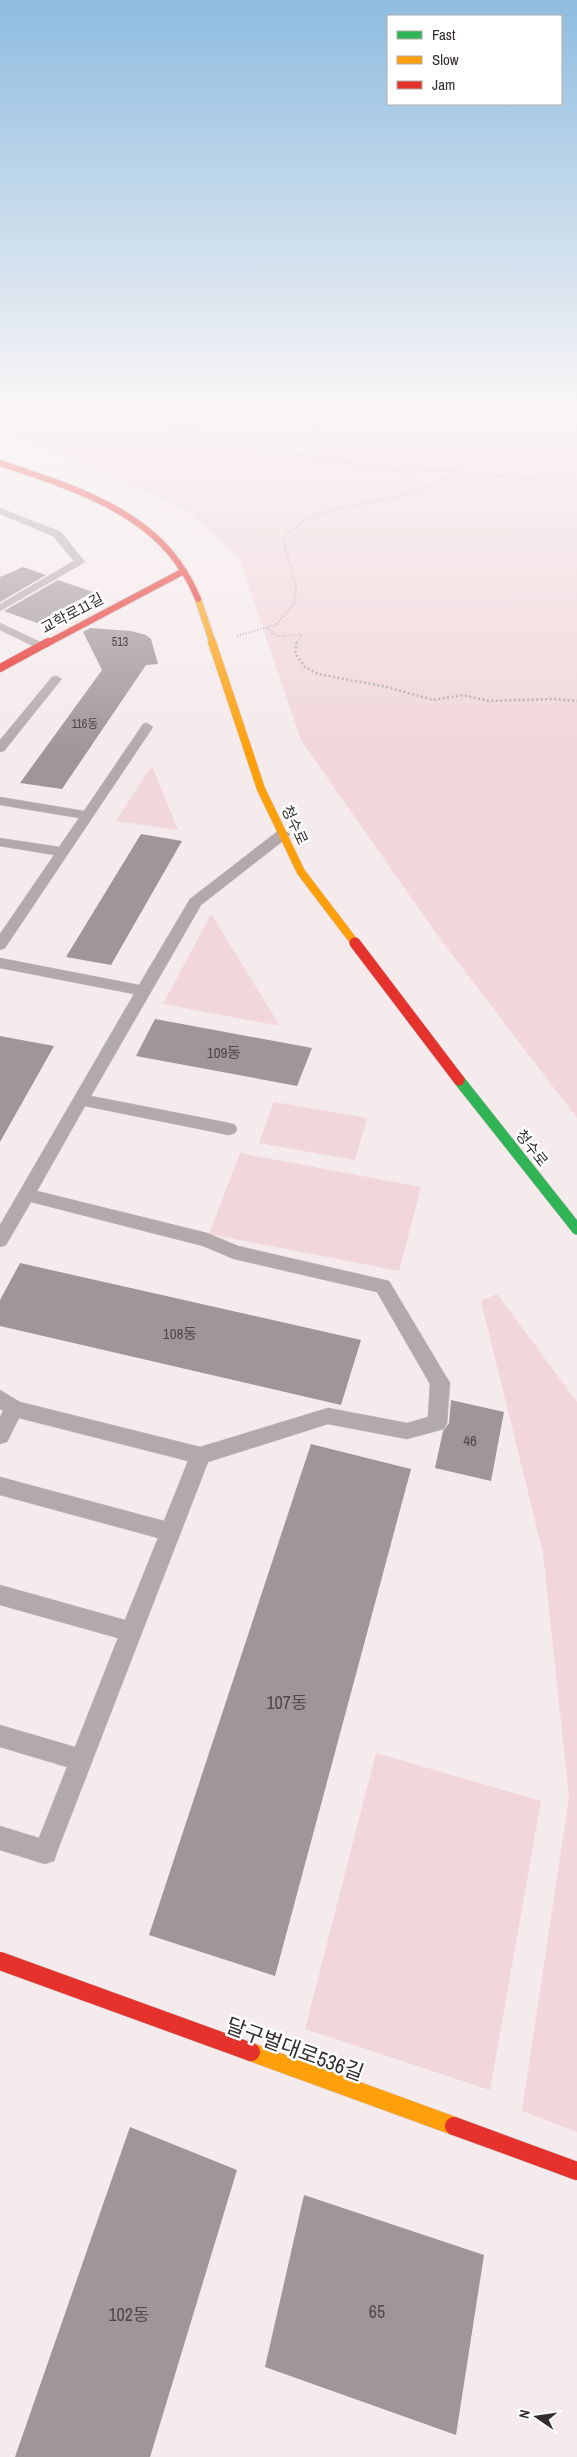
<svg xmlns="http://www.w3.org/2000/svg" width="577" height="2457" viewBox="0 0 577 2457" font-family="'Archivo Narrow','Noto Sans KR',sans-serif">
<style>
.green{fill:#f1d6db}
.building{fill:#a19597}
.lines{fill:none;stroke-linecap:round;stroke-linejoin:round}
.lane-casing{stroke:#cec5c7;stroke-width:1}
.fast-casing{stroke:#cec5c7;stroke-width:12}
.slow-far2-casing{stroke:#cec5c7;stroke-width:8}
.slow-far1-casing{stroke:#cec5c7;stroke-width:9}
.slow-casing{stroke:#cec5c7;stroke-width:19}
.jam-far3-casing{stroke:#cec5c7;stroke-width:8}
.jam-far2-casing{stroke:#cec5c7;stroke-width:9}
.jam-far1-casing{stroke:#cec5c7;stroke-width:12}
.jam-casing{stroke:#cec5c7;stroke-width:19}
.path-far1{stroke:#b0a9ab;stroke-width:2;stroke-dasharray:1 2;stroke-linecap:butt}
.path{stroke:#b0a9ab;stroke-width:2.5;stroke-dasharray:2 2.5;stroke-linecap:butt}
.lane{fill:#b2a9ab;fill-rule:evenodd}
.fast{stroke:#30b455;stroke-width:11}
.slow-far2{stroke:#ff9f0a;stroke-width:6}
.slow-far1{stroke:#ff9f0a;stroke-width:8}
.slow{stroke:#ff9f0a;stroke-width:18}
.jam-far3{stroke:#e5322d;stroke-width:6}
.jam-far2{stroke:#e5322d;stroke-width:8}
.jam-far1{stroke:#e5322d;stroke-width:11}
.jam{stroke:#e5322d;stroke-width:18}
.labels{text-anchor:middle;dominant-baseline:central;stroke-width:5;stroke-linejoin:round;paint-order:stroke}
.far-number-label{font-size:12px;fill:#4f4748}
.far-street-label{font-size:15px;fill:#342d2e;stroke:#fff}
.number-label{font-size:15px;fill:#4f4748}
.near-number-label{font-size:18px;fill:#4f4748}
.near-street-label{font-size:21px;fill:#342d2e;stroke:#fff}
</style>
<rect width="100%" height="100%" fill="#f5eaec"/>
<g class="green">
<path d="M0 410H577V1118L438 936 301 740 240 561 190 513 82 462 0 434Z"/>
<path d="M152 766 178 830 116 821Z"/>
<path d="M211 914 280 1026 163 1004Z"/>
<path d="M274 1102 367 1118 355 1160 259 1143Z"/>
<path d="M240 1153 421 1187 399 1271 209 1234Z"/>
<path d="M497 1294 577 1402V2132L522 2111 569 1797 543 1553 481 1301Z"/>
<path d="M376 1753 541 1801 490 2090 305 2029Z"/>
</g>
<g class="building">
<path d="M23 567 46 575 0 602V577Z"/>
<path d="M58 580 93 592 37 623 4 611Z"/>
<path d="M90 628 131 631 146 635 151 639 158 664 146 665 62 789 20 783 102 670 83 632Z"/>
<path d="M141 834 182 841 111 965 66 957Z"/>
<path d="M155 1019 312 1048 297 1086 136 1056Z"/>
<path d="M0 1036 54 1046 0 1142Z"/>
<path d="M20 1263 361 1340 341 1405 0 1326V1300Z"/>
<path d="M451 1400 504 1412 491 1481 435 1468 443 1431 449 1423Z"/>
<path d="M311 1444 411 1469 275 1976 149 1935Z"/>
<path d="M130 2127 237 2170 150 2457H15Z"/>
<path d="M304 2195 484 2255 456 2435 265 2367Z"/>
</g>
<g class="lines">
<g class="lane-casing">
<g id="lane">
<path d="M0 508 61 532 85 562 0 611V604L74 561 53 536 0 514Z"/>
<path d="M0 623 45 644 47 646 41 649 37 648 0 630Z"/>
<path d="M56 676 62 679 60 681 4 751 0 752V740L52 677Z"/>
<path d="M147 723 153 727 5 948 0 950V934L54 855 0 846V838L59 847 79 818 0 805V797L84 811 143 724Z"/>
<path d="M283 830 290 834 288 837 201 905 91 1096 229 1123 235 1125 237 1129 235 1133 229 1135 85 1106 37 1191 207 1233 238 1246 389 1281 450 1383 447 1423 444 1429 407 1439 328 1424 208 1462 57 1852 54 1861 45 1864 0 1850V1826L39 1838 67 1767 0 1747V1725L75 1747 118 1638 0 1605V1585L125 1620 158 1538 0 1495V1477L164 1521 188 1461 19 1418 7 1442 0 1444V1417L3 1411 0 1409V1390L20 1402 200 1447 328 1408 407 1423 428 1417 430 1384 377 1292 234 1259 203 1246 31 1202 6 1245 0 1247V1225L134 994 0 968V958L139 985 190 899 278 831Z"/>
</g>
</g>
<g class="fast-casing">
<path id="fast" d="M459 1080 577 1229"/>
</g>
<g class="slow-far2-casing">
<path id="slow-far2" d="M198 599 213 644"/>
</g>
<g class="slow-far1-casing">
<path id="slow-far1" d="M212 642 261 789 301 872 355 943"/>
</g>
<g class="slow-casing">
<path id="slow" d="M251 2052 454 2126"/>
</g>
<g class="jam-far3-casing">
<g id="jam-far3">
<path d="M0 463C65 485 147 509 184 572 190 580 194 590 198 599"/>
<path d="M46 644 184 571"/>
</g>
</g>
<g class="jam-far2-casing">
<path id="jam-far2" d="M0 668 48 642"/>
</g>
<g class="jam-far1-casing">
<path id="jam-far1" d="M355 943 459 1080"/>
</g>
<g class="jam-casing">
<g id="jam">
<path d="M0 1961 251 2052"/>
<path d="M454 2126 577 2171"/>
</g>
</g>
<g class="path-far1">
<path d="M92 410 169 424 269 450 403 472 451 471 520 478 557 477 577 481"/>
<path d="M309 410 315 427V458"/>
<path d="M560 476 577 473"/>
<path d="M267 628 277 636 302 635 296 644"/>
<path d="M237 636 276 625 295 602 296 586 283 540C302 508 374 504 408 494 425 489 440 479 458 474"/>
</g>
<path class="path" d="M297 642 295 653 305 667 318 674 387 687 433 700 463 695 489 701 553 699 577 701"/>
<use href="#lane" class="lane"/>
<use href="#fast" class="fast"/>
<use href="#slow-far2" class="slow-far2"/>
<use href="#slow-far1" class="slow-far1"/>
<use href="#slow" class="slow"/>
<use href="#jam-far3" class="jam-far3"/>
<use href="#jam-far2" class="jam-far2"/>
<use href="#jam-far1" class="jam-far1"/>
<use href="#jam" class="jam"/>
</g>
<linearGradient id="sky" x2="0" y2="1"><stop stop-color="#8ebce0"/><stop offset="0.54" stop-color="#faf6f6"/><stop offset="1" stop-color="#faf6f6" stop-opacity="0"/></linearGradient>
<rect width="577" height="754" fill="url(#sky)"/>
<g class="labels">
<g class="far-number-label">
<text x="120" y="642">513</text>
<text x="85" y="724">116동</text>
</g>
<g class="far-street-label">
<text transform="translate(72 613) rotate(-28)">교학로11길</text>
<text transform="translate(295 825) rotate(65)">청수로</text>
<text transform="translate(532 1148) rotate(52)">청수로</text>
</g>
<g class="number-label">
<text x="224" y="1052">109동</text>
<text x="180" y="1333">108동</text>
<text x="470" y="1440">46</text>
</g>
<g class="near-number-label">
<text x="287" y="1702">107동</text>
<text x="377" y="2311">65</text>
<text x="129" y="2314">102동</text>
</g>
<g class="near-street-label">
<text transform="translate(295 2049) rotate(20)">달구벌대로536길</text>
</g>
</g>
<rect x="387" y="15" width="175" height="90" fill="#ffffff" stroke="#aeabab"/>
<rect x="397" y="31" width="25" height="8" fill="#30b455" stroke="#aeabab"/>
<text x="432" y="40" font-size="15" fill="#342d2e">Fast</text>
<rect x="397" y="56" width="25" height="8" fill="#ff9f0a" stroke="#aeabab"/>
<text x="432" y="65" font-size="15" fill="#342d2e">Slow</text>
<rect x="397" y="81" width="25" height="8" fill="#e5322d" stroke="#aeabab"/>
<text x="432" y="90" font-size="15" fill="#342d2e">Jam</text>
<g transform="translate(537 2417) rotate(283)" stroke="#ffffff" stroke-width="4" paint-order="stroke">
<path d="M0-4L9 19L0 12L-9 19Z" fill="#342d2e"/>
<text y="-8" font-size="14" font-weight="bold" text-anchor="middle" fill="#342d2e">N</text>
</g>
</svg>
